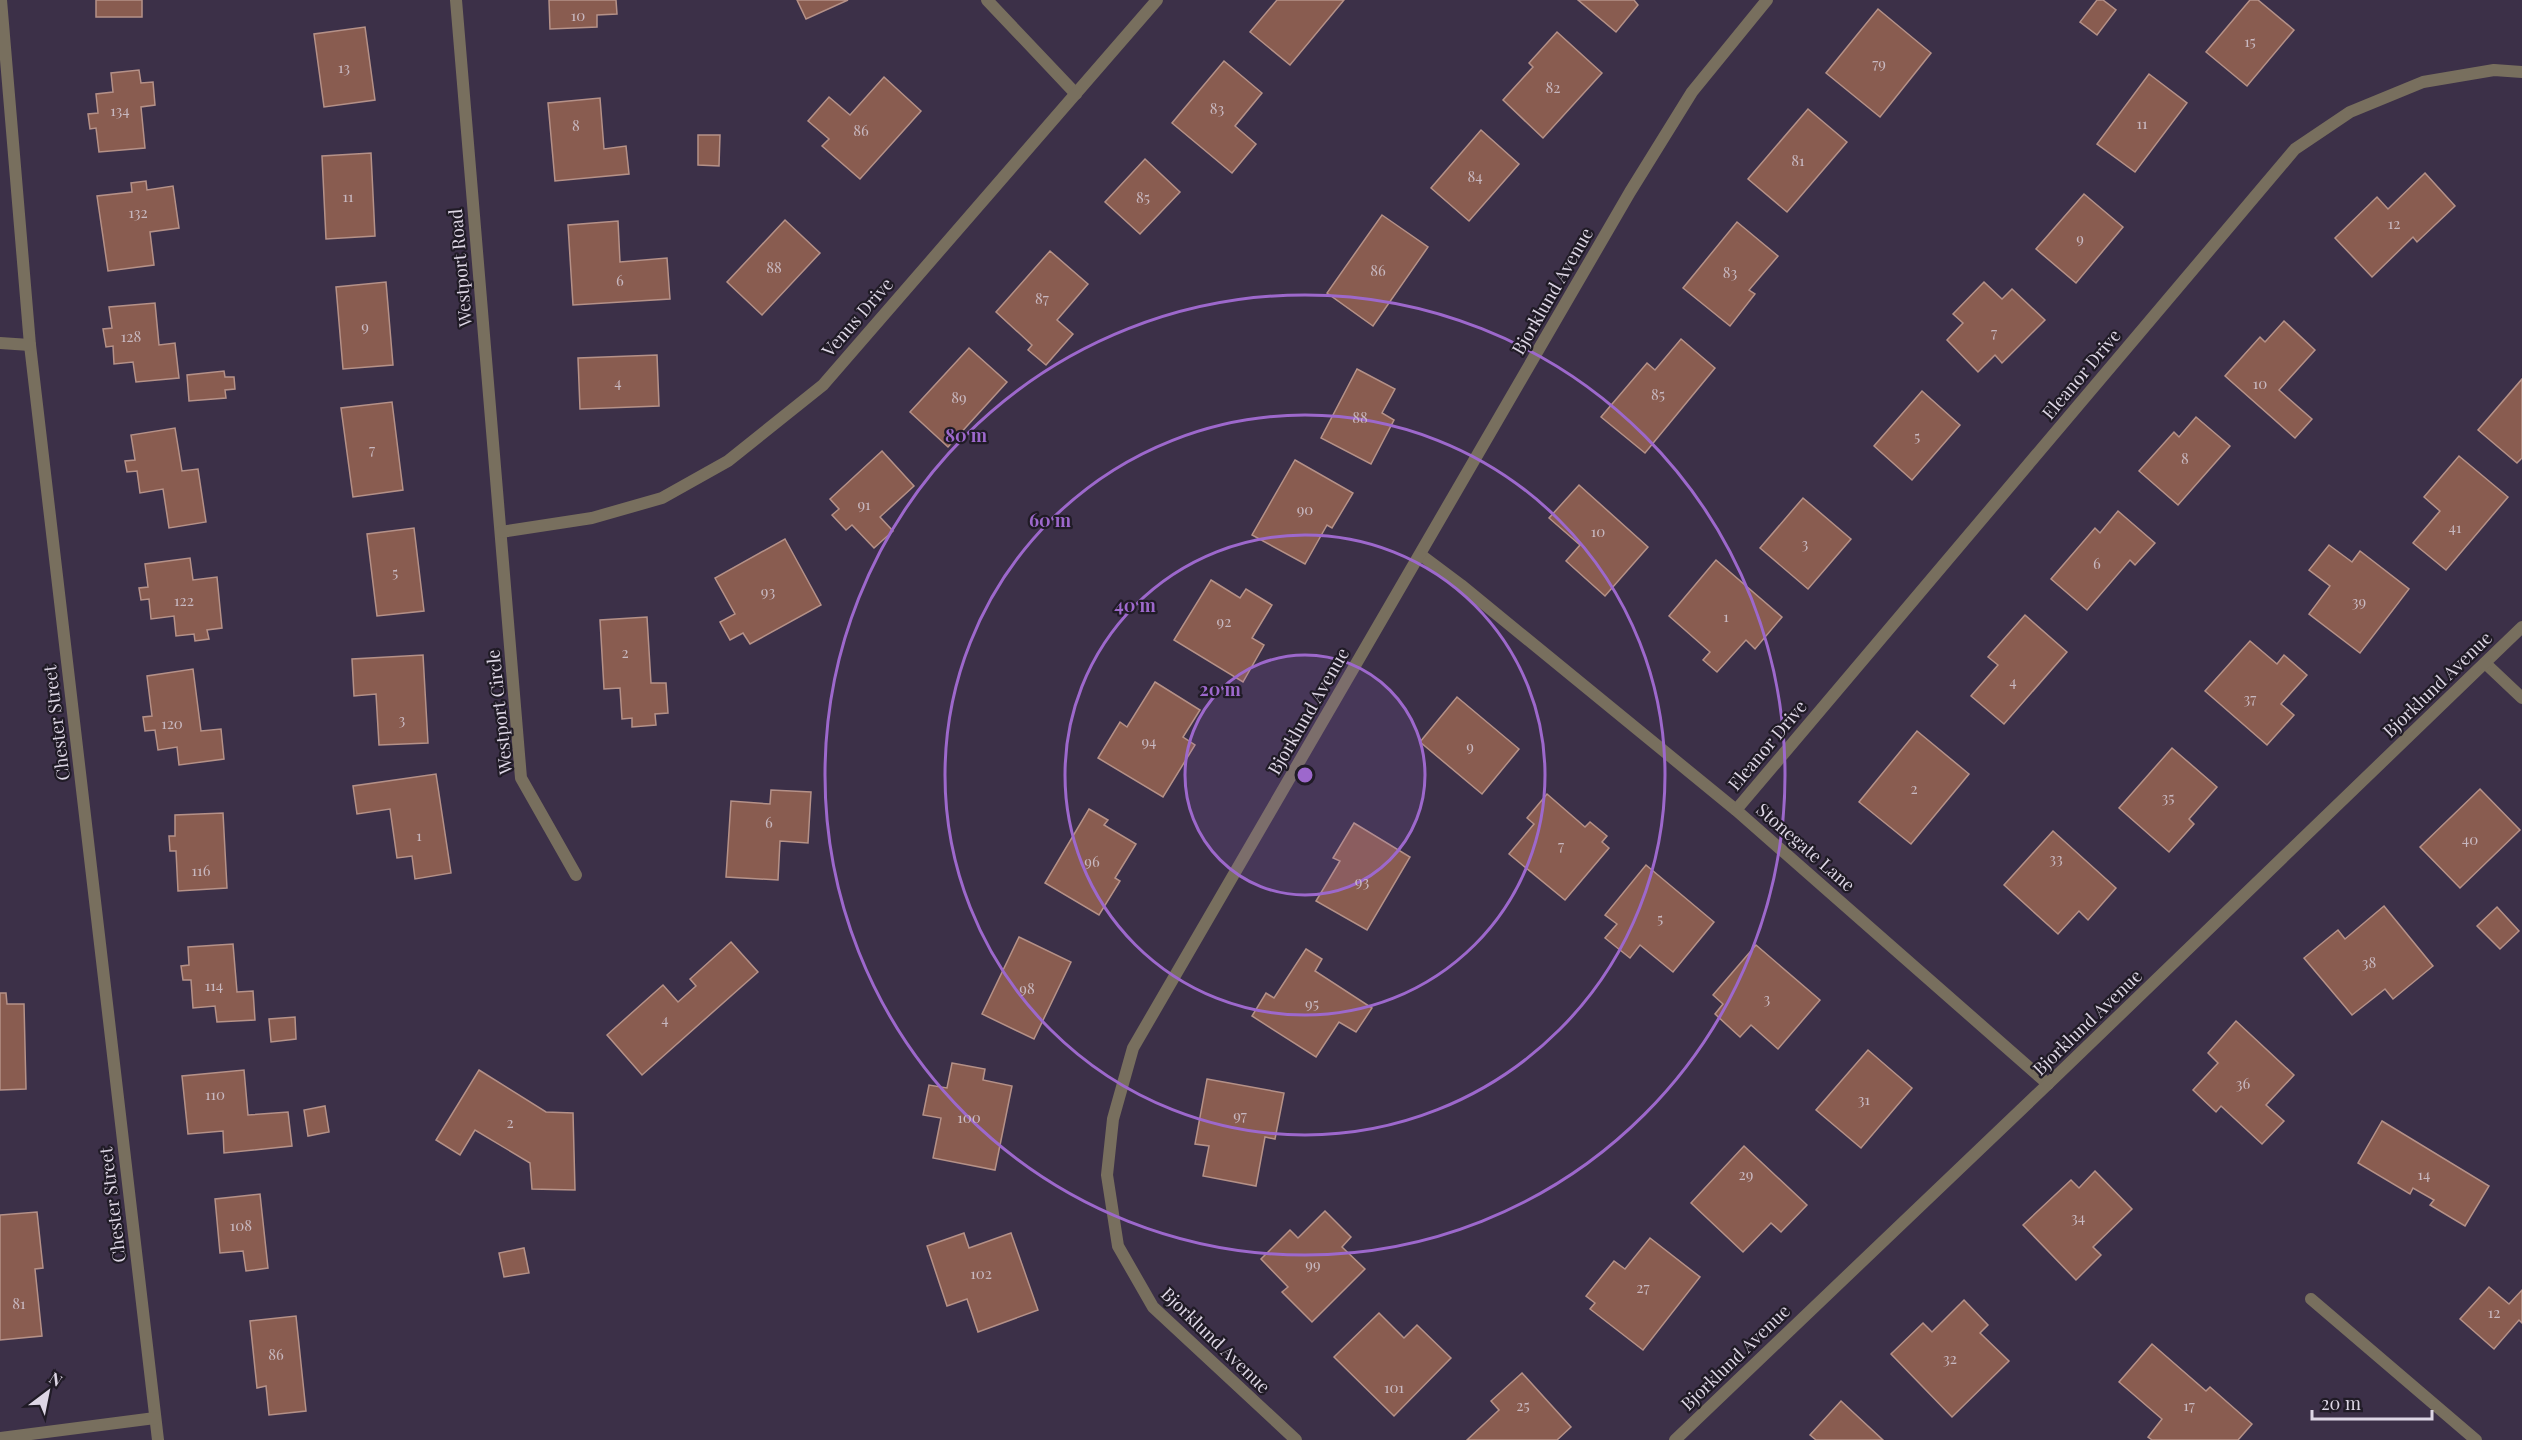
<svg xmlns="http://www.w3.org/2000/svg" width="2522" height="1440" viewBox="0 0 2522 1440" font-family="'Playfair Display',serif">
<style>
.building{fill:#895c50;stroke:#b59188;stroke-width:1.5}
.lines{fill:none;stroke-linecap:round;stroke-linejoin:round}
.minor{stroke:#786f5e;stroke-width:12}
.ring{fill:none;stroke:#9d68cc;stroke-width:3}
.labels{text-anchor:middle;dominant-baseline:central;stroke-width:4.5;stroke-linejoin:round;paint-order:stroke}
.number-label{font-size:15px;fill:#c8b8c0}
.street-label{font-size:18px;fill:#ddd6e5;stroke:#201b26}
.centre{fill:#9d68cc;stroke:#201b26;stroke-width:3}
.ring-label{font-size:18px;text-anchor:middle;font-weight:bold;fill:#9d68cc;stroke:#201b26;stroke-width:4.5;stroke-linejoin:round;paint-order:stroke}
</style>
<rect width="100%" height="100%" fill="#3c3048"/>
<g class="building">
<rect x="96" y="0" width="46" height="17"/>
<path d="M549 0H616L617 14 597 15V27L550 29Z"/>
<path d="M797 0H848L806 19Z"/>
<path d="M1277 0H1344L1290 65 1250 32Z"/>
<path d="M1578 0H1634L1638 5 1616 32Z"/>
<path d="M2097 0H2103L2116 10 2097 35 2080 22Z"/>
<path d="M2250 0H2258L2294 30 2247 86 2206 52Z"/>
<path d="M1878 9 1931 53 1880 117 1826 73Z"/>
<path d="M365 27 375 100 324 107 314 34Z"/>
<path d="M1557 32 1602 73 1543 138 1503 100 1533 67 1529 63Z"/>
<path d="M1224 61 1262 93 1235 126 1256 144 1232 173 1172 123Z"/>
<path d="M139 70 141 83 153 82 155 105 141 107 145 148 99 152 96 128 90 129 88 114 98 113 96 94 113 92 111 73Z"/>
<path d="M2149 74 2187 103 2135 172 2097 144Z"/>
<path d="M884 77 921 111 860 179 822 146 829 139 808 121 829 97 850 115Z"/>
<path d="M600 98 604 149 626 146 629 174 555 181 548 103Z"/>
<path d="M1808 109 1847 142 1787 212 1748 179Z"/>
<path d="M1481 130 1519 164 1469 221 1431 188Z"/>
<path d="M698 135H720L719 166 698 165Z"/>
<path d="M371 153 375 236 326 239 322 156Z"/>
<path d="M1145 159 1180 192 1140 234 1105 202Z"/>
<path d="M2425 173 2455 206 2417 242 2413 237 2372 277 2335 238 2377 197 2388 209Z"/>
<path d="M146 181 147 190 173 186 179 228 150 232 154 265 108 271 97 196 132 192 131 183Z"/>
<path d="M2084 194 2123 227 2076 283 2036 249Z"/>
<path d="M1382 215 1428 247 1373 326 1327 293Z"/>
<path d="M785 220 820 253 762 315 727 282Z"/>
<path d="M618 221 620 262 667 258 670 299 573 305 568 225Z"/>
<path d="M1737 222 1778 256 1749 290 1755 294 1730 326 1683 288Z"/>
<path d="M1050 251 1088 284 1057 320 1073 334 1046 365 1028 350 1032 345 996 312Z"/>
<path d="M386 282 393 365 343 369 336 287Z"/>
<path d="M1984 282 2002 299 2012 289 2045 320 2002 363 1995 355 1978 372 1947 340 1963 323 1953 314Z"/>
<path d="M155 303 159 345 175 343 179 378 136 382 133 362 114 364 113 346 106 347 103 329 112 328 109 307Z"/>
<path d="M2284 321 2315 350 2279 390 2312 419 2295 438 2225 376 2260 337 2265 342Z"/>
<path d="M1681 339 1715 368 1645 453 1601 417 1647 363 1655 370Z"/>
<path d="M969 348 1007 382 948 447 910 412Z"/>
<path d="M657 355 659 406 580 409 578 358Z"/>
<path d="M1357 369 1395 389 1382 413 1394 420 1371 464 1321 438Z"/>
<path d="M224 371 225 377H234L235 389 225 390 226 398 189 401 187 375Z"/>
<path d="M2522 379V458L2517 463 2478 430Z"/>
<path d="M1922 391 1960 425 1912 480 1874 446Z"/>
<path d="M392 402 403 490 353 497 341 408Z"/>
<path d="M2196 417 2230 446 2178 505 2139 471 2174 432 2179 437Z"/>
<path d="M175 428 182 471 198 469 206 522 169 528 163 489 140 493 137 471 127 472 125 461 135 460 131 435Z"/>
<path d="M882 451 914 486 880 517 893 531 874 548 852 525 846 530 832 515 839 509 830 499Z"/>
<path d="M2459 456 2508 497 2446 570 2413 543 2440 511 2424 497Z"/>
<path d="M1295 460 1353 493 1332 528 1327 525 1305 564 1252 535Z"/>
<path d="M1579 485 1648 547 1605 596 1566 561 1580 545 1549 518Z"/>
<path d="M1803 498 1851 539 1808 589 1760 548Z"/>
<path d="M2118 511 2155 543 2135 565 2130 560 2087 610 2051 579 2095 528 2100 533Z"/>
<path d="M414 528 424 611 377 616 367 534Z"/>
<path d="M785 539 821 605 750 644 743 633 730 640 720 622 735 614 715 578Z"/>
<path d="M2329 545 2352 562 2360 551 2409 589 2360 653 2309 614 2330 586 2309 570Z"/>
<path d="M190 558 193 580 217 577 222 628 207 630 209 639 195 641 194 634 176 636 174 616 151 619 149 599 141 600 139 588 148 587 145 564Z"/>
<path d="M1716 560 1782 617 1755 649 1746 640 1717 672 1703 660 1710 652 1669 616Z"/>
<path d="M1211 580 1240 598 1246 589 1272 605 1252 638 1264 645 1243 682 1174 640Z"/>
<path d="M2025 615 2067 652 2004 724 1971 696 1998 665 1988 657Z"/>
<path d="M647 617 651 683H666L668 713 655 714 656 725 632 727V718L622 719 620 688 604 689 600 620Z"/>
<path d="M2250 641 2277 664 2284 655 2307 675 2281 704 2294 715 2267 745 2205 691Z"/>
<path d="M423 655 428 743 379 745 376 694 354 696 352 659Z"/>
<path d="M193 669 201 731 221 729 224 759 179 765 177 747 158 750 155 730 145 731 143 717 152 716 147 676Z"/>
<path d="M1155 682 1200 710 1183 737 1195 745 1163 797 1098 758 1120 722 1127 727Z"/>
<path d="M1457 697 1519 749 1482 794 1420 742Z"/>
<path d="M1917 731 1969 774 1911 844 1859 802Z"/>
<path d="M2172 748 2217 787 2189 819 2194 824 2169 852 2119 808Z"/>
<path d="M436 774 451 873 415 879 412 856 397 858 390 809 357 814 353 786Z"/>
<path d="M2480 789 2520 830 2460 888 2420 847Z"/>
<path d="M771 790 811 792 808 843 780 841 778 880 726 877 731 801 770 804Z"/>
<path d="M1547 794 1585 827 1590 822 1607 836 1602 842 1609 848 1565 900 1509 854 1534 824 1527 818Z"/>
<path d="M1089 809 1108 820 1104 825 1136 844 1115 878 1120 881 1099 915 1045 883Z"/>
<path d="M223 813 227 888 178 891 176 851H170L169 836H175V815Z"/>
<path d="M1354 823 1410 857 1367 930 1316 901 1340 861 1333 858Z"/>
<path d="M2053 831 2116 888 2088 920 2079 911 2058 934 2004 885Z"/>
<path d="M1646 865 1714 922 1673 972 1640 945 1630 958 1605 938 1617 924 1605 915Z"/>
<path d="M2384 906 2433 966 2393 999 2385 989 2352 1015 2304 958 2338 930 2345 939Z"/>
<path d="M2497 907 2519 931 2500 949 2477 926Z"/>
<path d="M1019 937 1071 962 1034 1039 982 1014Z"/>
<path d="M731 942 758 972 642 1075 607 1035 663 985 678 1002 696 986 690 979Z"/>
<path d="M233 944 237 992 253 991 255 1020 217 1022 215 1006 193 1008 191 980H183L181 966 189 965 188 947Z"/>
<path d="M1756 945 1820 1000 1778 1049 1751 1025 1740 1037 1715 1014 1723 1004 1713 995Z"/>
<path d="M1306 949 1322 959 1315 971 1372 1008 1356 1032 1339 1022 1316 1057 1252 1016 1266 993 1274 998Z"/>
<path d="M0 993H6L7 1004H24L26 1089 0 1090Z"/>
<path d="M295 1017 296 1039 271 1042 269 1019Z"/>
<path d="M2236 1021 2294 1075 2266 1105 2284 1121 2262 1144 2221 1106 2216 1112 2193 1090 2218 1063 2208 1053Z"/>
<path d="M1868 1050 1912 1088 1861 1148 1816 1110Z"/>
<path d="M952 1063 985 1069 983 1080 1012 1086 995 1170 933 1158 941 1118 923 1115 929 1085 947 1088Z"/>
<path d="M244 1070 248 1115 288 1112 292 1146 224 1153 223 1131 188 1134 182 1076Z"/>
<path d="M479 1070 546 1112 573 1113 575 1190 532 1189 530 1163 475 1130 460 1155 436 1140Z"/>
<path d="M1207 1079 1284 1093 1275 1139 1265 1137 1256 1186 1203 1176 1209 1146 1195 1144Z"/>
<path d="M325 1106 329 1132 308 1136 304 1110Z"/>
<path d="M2382 1121 2489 1186 2465 1226 2430 1205 2434 1200 2413 1188 2410 1194 2358 1163Z"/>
<path d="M1744 1146 1807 1205 1781 1232 1771 1223 1743 1252 1691 1203Z"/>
<path d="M2095 1171 2132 1209 2093 1247 2101 1255 2076 1280 2023 1225 2071 1180 2079 1188Z"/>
<path d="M260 1194 268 1268 246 1271 243 1251 220 1253 215 1199Z"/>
<path d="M1325 1211 1351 1237 1342 1247 1365 1269 1312 1322 1282 1292 1288 1287 1261 1259 1290 1230 1298 1238Z"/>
<path d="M37 1212 43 1268 35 1269 42 1336 0 1340V1215Z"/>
<path d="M964 1233 969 1248 1011 1233 1038 1310 978 1332 967 1299 947 1306 927 1246Z"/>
<path d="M1650 1238 1700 1277 1643 1350 1590 1309 1595 1303 1586 1296 1614 1261 1625 1269Z"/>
<path d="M524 1248 529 1273 504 1277 499 1253Z"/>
<path d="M2489 1287 2509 1304 2522 1290V1323L2519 1320 2494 1349 2460 1319Z"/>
<path d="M1964 1300 1988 1325 1980 1333 2009 1361 1952 1417 1891 1354 1923 1323 1932 1332Z"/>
<path d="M1379 1313 1404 1338 1417 1325 1451 1358 1394 1416 1334 1357Z"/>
<path d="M296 1316 306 1411 269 1415 266 1386 257 1388 250 1321Z"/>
<path d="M2152 1344 2206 1391 2210 1387 2252 1424 2238 1440H2152L2148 1437 2162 1419 2119 1382Z"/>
<path d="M1522 1373 1571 1427 1557 1440H1467L1499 1410 1491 1401Z"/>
<path d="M1841 1401 1883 1440H1816L1810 1435Z"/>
</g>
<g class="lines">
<g class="minor">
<path d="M1 0 30 345 158 1440"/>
<path d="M456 0 521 778 576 875"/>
<path d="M987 0 1076 94"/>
<path d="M0 343 30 345"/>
<path d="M501 532 592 518 662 498 728 461 823 385 1157 0"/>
<path d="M1421 555 1461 585 1736 810 2048 1084"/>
<path d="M2485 663 2522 698"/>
<path d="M1736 810 2295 149 2350 112 2423 82 2494 70 2522 72"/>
<path d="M2311 1299 2476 1440"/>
<path d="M0 1438 155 1418"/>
<path d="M1296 1440 1153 1307 1118 1246 1107 1175 1113 1119 1133 1048 1630 192 1692 92 1767 0"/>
<path d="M1675 1440 2048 1084 2522 627"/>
</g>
</g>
<circle cx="1305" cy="775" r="120" fill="#9d68cc" fill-opacity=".12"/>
<g class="ring">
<circle cx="1305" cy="775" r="120"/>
<circle cx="1305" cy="775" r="240"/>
<circle cx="1305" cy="775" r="360"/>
<circle cx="1305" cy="775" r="480"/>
</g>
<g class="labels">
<g class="number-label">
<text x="578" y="15">10</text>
<text x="2250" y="41">15</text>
<text x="1879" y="63">79</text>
<text x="344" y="67">13</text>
<text x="1553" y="87">82</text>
<text x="1217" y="108">83</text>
<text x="120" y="110">134</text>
<text x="2142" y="123">11</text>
<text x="576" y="125">8</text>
<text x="861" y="130">86</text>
<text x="1798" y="160">81</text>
<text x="1475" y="176">84</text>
<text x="348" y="196">11</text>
<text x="1143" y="197">85</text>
<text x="138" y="212">132</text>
<text x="2394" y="223">12</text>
<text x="2080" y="238">9</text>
<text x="774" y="267">88</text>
<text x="1378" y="270">86</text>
<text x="1730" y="272">83</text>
<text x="620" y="280">6</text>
<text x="1042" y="298">87</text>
<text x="365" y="326">9</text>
<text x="1994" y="332">7</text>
<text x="131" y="336">128</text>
<text x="618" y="382">4</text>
<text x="2260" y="383">10</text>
<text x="1658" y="394">85</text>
<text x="959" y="397">89</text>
<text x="1360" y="417">88</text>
<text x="1917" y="436">5</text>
<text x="372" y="449">7</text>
<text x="2185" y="458">8</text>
<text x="864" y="504">91</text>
<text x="1305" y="509">90</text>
<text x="2455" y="527">41</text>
<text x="1598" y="531">10</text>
<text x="1805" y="543">3</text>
<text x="2097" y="563">6</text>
<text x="395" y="572">5</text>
<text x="768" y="591">93</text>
<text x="184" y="600">122</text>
<text x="2359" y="601">39</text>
<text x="1726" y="616">1</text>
<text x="1224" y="621">92</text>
<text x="625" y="652">2</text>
<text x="2013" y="681">4</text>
<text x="2250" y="698">37</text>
<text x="402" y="719">3</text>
<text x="172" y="723">120</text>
<text x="1149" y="741">94</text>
<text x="1470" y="746">9</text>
<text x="1914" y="788">2</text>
<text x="2168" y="797">35</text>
<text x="769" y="822">6</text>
<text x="419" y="835">1</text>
<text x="2470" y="839">40</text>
<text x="1561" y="845">7</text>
<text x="2056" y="858">33</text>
<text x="1092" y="861">96</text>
<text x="201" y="870">116</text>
<text x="1362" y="881">93</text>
<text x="1660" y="918">5</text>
<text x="2369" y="962">38</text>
<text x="214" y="985">114</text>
<text x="1027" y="988">98</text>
<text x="1767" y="998">3</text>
<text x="1312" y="1003">95</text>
<text x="665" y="1019">4</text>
<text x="2243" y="1083">36</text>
<text x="215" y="1094">110</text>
<text x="1864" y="1099">31</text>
<text x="1240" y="1115">97</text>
<text x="969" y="1117">100</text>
<text x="510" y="1122">2</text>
<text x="1746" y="1174">29</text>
<text x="2424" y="1174">14</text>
<text x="2078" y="1217">34</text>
<text x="241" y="1225">108</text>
<text x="1313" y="1264">99</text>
<text x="981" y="1273">102</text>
<text x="1643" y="1287">27</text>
<text x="19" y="1303">81</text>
<text x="2494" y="1312">12</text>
<text x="276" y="1354">86</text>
<text x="1950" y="1358">32</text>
<text x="1394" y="1387">101</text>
<text x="1523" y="1405">25</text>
<text x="2189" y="1405">17</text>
</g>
<g class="street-label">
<text transform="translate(460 268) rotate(-95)">Westport Road</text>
<text transform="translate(1552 291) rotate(-60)">Bjorklund Avenue</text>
<text transform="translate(857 317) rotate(-49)">Venus Drive</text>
<text transform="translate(2081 374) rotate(-50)">Eleanor Drive</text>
<text transform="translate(2437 684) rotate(-44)">Bjorklund Avenue</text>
<text transform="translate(1308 711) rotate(-60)">Bjorklund Avenue</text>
<text transform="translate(499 712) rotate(-96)">Westport Circle</text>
<text transform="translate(56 723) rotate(-97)">Chester Street</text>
<text transform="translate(1767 745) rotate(-50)">Eleanor Drive</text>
<text transform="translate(1806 847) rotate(41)">Stonegate Lane</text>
<text transform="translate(2087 1022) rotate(-44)">Bjorklund Avenue</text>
<text transform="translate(112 1205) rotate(-97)">Chester Street</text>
<text transform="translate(1216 1340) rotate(44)">Bjorklund Avenue</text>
<text transform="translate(1735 1357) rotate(-44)">Bjorklund Avenue</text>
</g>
</g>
<circle cx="1305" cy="775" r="9" class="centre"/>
<g class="ring-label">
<text x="966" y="442">80 m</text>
<text x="1050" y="527">60 m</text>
<text x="1135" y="612">40 m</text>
<text x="1220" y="696">20 m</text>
</g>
<g transform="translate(48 1392) rotate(32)" stroke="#201b26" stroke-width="4.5" paint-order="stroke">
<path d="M0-4.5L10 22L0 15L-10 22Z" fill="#ddd6e5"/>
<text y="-9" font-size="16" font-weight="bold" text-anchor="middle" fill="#ddd6e5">N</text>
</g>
<path d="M2312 1410v9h120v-9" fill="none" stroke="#ddd6e5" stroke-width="3"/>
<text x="2321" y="1410" font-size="18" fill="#ddd6e5" stroke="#201b26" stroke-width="4.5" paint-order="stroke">20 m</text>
</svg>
